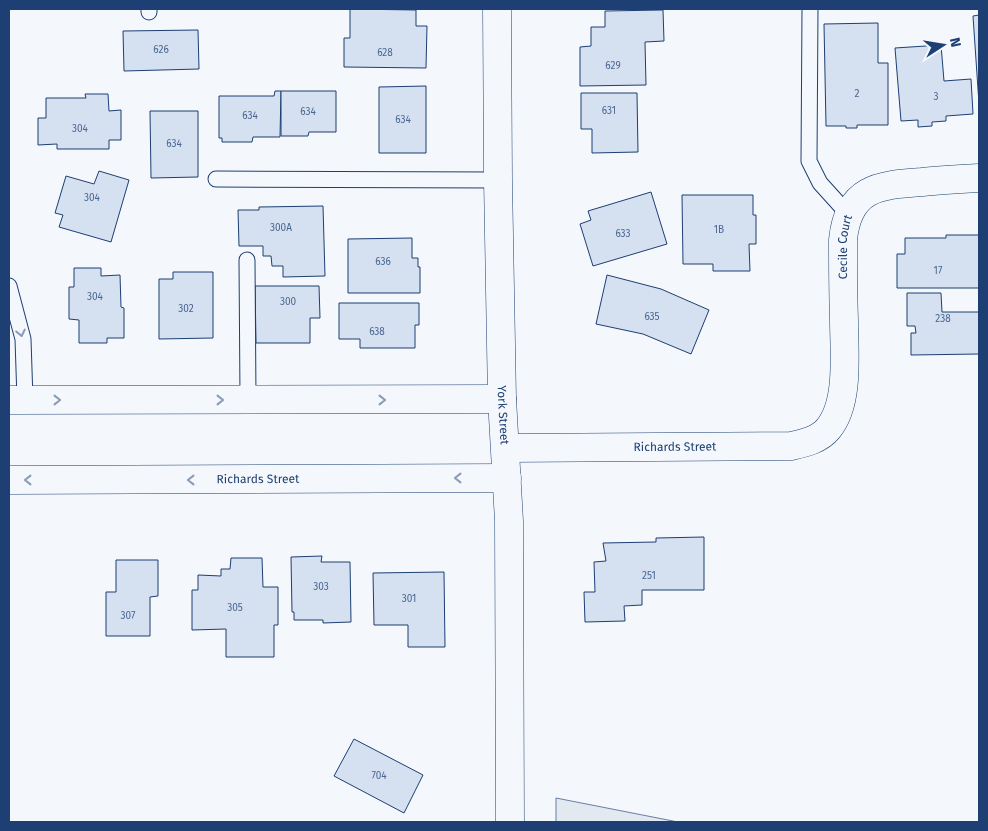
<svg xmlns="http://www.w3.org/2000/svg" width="988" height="831" viewBox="0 0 988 831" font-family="'Fira Sans',sans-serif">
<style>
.green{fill:#e3e9f0;stroke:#687fa3}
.building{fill:#d5e0f0;stroke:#1d3f73}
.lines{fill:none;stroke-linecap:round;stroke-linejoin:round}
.service-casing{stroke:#1d3f73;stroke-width:17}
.minor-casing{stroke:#1d3f73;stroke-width:29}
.service{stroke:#f4f7fb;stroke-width:15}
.minor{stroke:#f4f7fb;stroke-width:28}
.oneway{stroke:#889bb7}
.labels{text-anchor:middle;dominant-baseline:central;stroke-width:4;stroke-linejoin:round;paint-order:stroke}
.number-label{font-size:10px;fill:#4b6792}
.street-label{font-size:12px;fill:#1d3f73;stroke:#f4f7fb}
</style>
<rect width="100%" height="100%" fill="#f4f7fb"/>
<path class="green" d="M556 798 678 822H556Z"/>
<g class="building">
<path d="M350 9 416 10V26H427L426 68 344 67V38H350Z"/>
<path d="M663 10 664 41 645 42 646 85 580 86V47L591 46V27H605V11Z"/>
<path d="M979 15V104L973 16Z"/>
<path d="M878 23V63H888V125H857V128H846V126H826L824 24Z"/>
<path d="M198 30 199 69 124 71 123 31Z"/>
<path d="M941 45 944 81 971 79 973 114 946 116V121L932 122V126L918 127V120L901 121 895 48Z"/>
<path d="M426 86V153H379V87Z"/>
<path d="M275 91H281L280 137H253L252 142H222V138H219V96H274Z"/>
<path d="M281 91H336V132H309L308 136H281Z"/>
<path d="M581 93H637L638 152 592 153V129H581Z"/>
<path d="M85 94H108L109 111 121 110V140H109V149H57V144L38 145V118H46V98H86Z"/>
<path d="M150 111H198V177L151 178Z"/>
<path d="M99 171 129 180 111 242 59 227 63 215 55 213 66 176 94 184Z"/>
<path d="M651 192 667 244 593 266 580 224 591 220 588 211Z"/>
<path d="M682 195H753V215H756V244H749L750 271H713V264H683Z"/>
<path d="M323 206 325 276 283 277V266H272L271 256H263V246H239L238 210H259V207Z"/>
<path d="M946 235H979V288H897V254H905V238H946Z"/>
<path d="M412 238V258H418V267H420V293H348V239Z"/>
<path d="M74 268H101V276L120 275 121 307 124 308V338H107V343H79V320L69 319V287H74Z"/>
<path d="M173 272H213V338L159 339V279H173Z"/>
<path d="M607 275 661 289 709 310 691 354 643 334 596 324Z"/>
<path d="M255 286H319L320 318H310V343H256Z"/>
<path d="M907 293H941L942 312H979V354L911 355V333H916L915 326H907Z"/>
<path d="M339 303H419V325H415V348H360V339H339Z"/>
<path d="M704 537V590H642V605L624 606 625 621 585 622 584 592H595L594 562 606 561 603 543 656 542V538Z"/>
<path d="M322 556 321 562H350L351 622 323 623V620H294V612H292L291 557Z"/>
<path d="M231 558H262L263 587H278V625H274V657H226V629L192 630V590H198V575L221 576V569H230Z"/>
<path d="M116 560H158V596L150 597V636H106V592H116Z"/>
<path d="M444 572 445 647H408V625H374L373 573Z"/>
<path d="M354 739 423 775 404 813 334 776Z"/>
</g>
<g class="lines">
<g class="service-casing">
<g id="service">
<path d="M149 9V12"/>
<path d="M810 9 809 161 820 183 848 214"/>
<path d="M216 179 498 180"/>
<path d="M247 260 248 399"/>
<path d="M9 286 23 339 25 400"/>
</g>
</g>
<g class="minor-casing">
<g id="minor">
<path id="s1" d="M497 9 498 180 502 399 509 521 510 822"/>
<path d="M9 400 502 399"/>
<path id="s2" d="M506 448 791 446C804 443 819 440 828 429 850 403 844 352 844 320 843 293 843 267 843 240 848 188 878 185 922 182 941 180 960 179 979 178"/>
<path id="s3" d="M9 480 507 478"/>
</g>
</g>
<use href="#service" class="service"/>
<use href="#minor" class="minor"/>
</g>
<defs><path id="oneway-chevron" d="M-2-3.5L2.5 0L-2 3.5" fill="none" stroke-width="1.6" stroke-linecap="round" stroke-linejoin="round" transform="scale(1.25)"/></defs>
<g class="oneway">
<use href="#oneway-chevron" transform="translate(21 333) rotate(78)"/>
<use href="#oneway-chevron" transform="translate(57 400)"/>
<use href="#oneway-chevron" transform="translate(220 400)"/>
<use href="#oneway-chevron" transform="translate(382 400)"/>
<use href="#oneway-chevron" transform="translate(458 478) rotate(180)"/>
<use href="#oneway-chevron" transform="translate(28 480) rotate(180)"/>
<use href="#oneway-chevron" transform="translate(191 480) rotate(180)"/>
</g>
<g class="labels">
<g class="number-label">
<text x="161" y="50">626</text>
<text x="385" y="53">628</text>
<text x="613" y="66">629</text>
<text x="857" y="94">2</text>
<text x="936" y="97">3</text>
<text x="609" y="111">631</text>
<text x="308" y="112">634</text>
<text x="250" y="116">634</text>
<text x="403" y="120">634</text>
<text x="80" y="129">304</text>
<text x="174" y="144">634</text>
<text x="92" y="198">304</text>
<text x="281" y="228">300A</text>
<text x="719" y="230">1B</text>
<text x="623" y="234">633</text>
<text x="383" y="262">636</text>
<text x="938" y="271">17</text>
<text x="95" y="297">304</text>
<text x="288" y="302">300</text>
<text x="186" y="309">302</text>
<text x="652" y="317">635</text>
<text x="943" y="319">238</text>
<text x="377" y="332">638</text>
<text x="649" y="576">251</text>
<text x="321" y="587">303</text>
<text x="409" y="599">301</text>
<text x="235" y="608">305</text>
<text x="128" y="616">307</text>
<text x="379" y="776">704</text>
</g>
<g class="street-label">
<text stroke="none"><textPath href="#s2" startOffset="512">Cecile Court</textPath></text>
<text stroke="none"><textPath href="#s1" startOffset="406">York Street</textPath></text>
<text stroke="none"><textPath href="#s2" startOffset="169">Richards Street</textPath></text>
<text stroke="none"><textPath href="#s3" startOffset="249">Richards Street</textPath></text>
</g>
</g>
<rect width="988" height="831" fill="none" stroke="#1d3f73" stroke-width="20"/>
<g transform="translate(943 45) rotate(78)" stroke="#f4f7fb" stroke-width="4" paint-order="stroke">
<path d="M0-4L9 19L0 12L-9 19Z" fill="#1d3f73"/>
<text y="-8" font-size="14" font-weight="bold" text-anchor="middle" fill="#1d3f73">N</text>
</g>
</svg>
